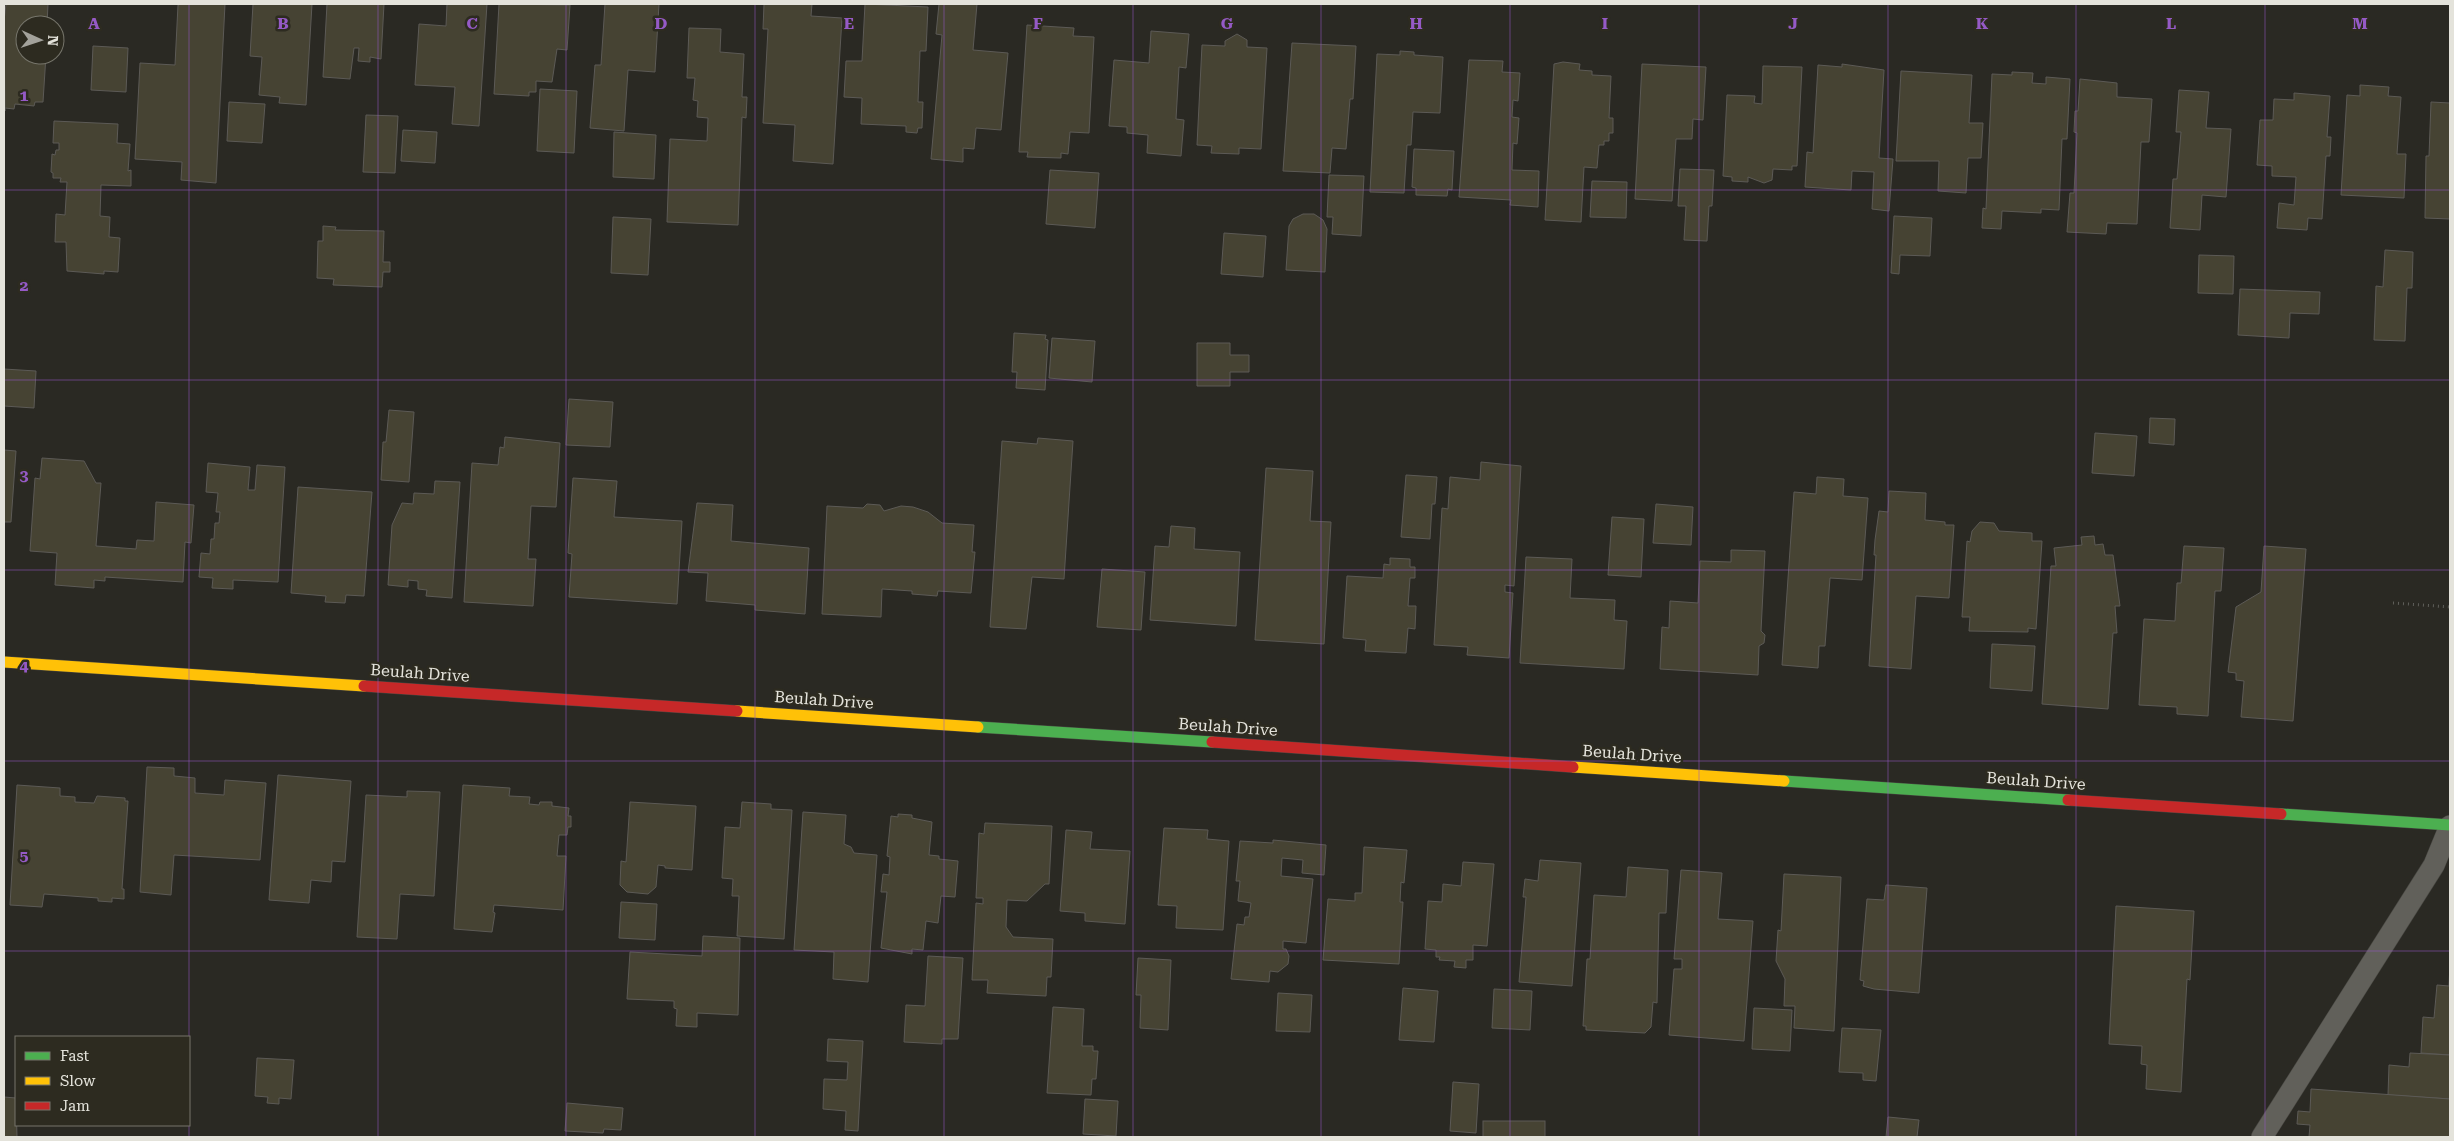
<svg xmlns="http://www.w3.org/2000/svg" width="2454" height="1141" viewBox="0 0 2454 1141" font-family="'Roboto Serif',serif">
<style>
.building{fill:#464333;stroke:#5c5a56}
.lines{fill:none;stroke-linecap:round;stroke-linejoin:round}
.lane-casing{stroke:#484742;stroke-width:22}
.fast-casing{stroke:#484742;stroke-width:12}
.slow-casing{stroke:#484742;stroke-width:12}
.jam-casing{stroke:#484742;stroke-width:12}
.path{stroke:#5f5f5a;stroke-width:3;stroke-dasharray:1 4;stroke-linecap:butt}
.lane{stroke:#61605a;stroke-width:21}
.fast{stroke:#4caf50;stroke-width:11}
.slow{stroke:#ffc107;stroke-width:11}
.jam{stroke:#c62828;stroke-width:11}
.grid{fill:none;stroke:#955ac6;stroke-width:1;stroke-opacity:0.55}
.labels{text-anchor:middle;dominant-baseline:central;stroke-width:5;stroke-linejoin:round;paint-order:stroke}
.street-label{font-size:16px;fill:#e4e3db;stroke:#2d2b20}
.grid-label{font-size:16px;text-anchor:middle;font-weight:bold;fill:#955ac6;stroke:#2d2b20;stroke-width:5;stroke-linejoin:round;paint-order:stroke}
</style>
<rect width="100%" height="100%" fill="#2a2923"/>
<g class="building">
<path d="M6 4H48L47 25H25V55H46L43 102H35L34 106 15 104 14 109 5 108V111L4 21Z"/>
<path d="M181 4H225L216 183 181 180 182 162 135 159 140 63 175 65 178 5Z"/>
<path d="M253 4H312L306 105 279 103 280 97 259 95 262 57 250 56Z"/>
<path d="M327 4H384L381 59 370 57V62L358 61 359 48H354L350 79 323 77Z"/>
<path d="M447 4H487L479 126 452 124 455 87 415 85 419 24 446 26Z"/>
<path d="M499 4 570 5 567 50 557 49 552 82 536 81V92H529V96L494 94Z"/>
<path d="M605 4H659L655 72 628 70 624 131 590 128 595 65H601Z"/>
<path d="M764 4H812L811 16 842 18 833 164 793 161 795 125 763 123 768 29H763Z"/>
<path d="M865 4 928 7 926 51H920L918 102H923L922 128H918L917 133 906 132V126L861 124 862 98 844 97 846 61H862Z"/>
<path d="M939 4H977L973 50 1008 53 1001 130 976 128 974 149 963 148V162L931 159 942 35 936 34Z"/>
<path d="M1027 25 1074 28 1073 36 1094 37 1089 133 1070 132 1068 154 1061 153V158L1027 157 1028 152H1019Z"/>
<path d="M689 28 721 29 720 52 744 54 742 97H747L746 118 742 117 738 225 667 222 670 139 707 141 708 118 697 117 698 101 693 100 695 78H687Z"/>
<path d="M1151 31 1189 34 1186 68 1179 67 1176 119 1184 120 1181 156 1147 153 1148 135 1127 133V127L1109 126 1114 60 1149 63Z"/>
<path d="M1237 34 1247 40V47L1267 48 1261 149 1239 148V154L1211 153 1212 146 1197 145 1202 45 1225 46V41Z"/>
<path d="M1292 43 1356 46 1353 99H1350L1346 149 1332 148 1330 173 1283 171Z"/>
<path d="M93 46 128 48 126 92 91 90Z"/>
<path d="M1400 51 1414 52V55L1443 57 1440 113 1413 112 1411 145H1407L1404 193 1370 192 1377 54 1400 55Z"/>
<path d="M1469 60 1503 61 1502 72 1520 73 1518 101 1513 100 1512 117 1519 118 1517 144 1513 143 1512 170 1539 171 1538 207 1510 205 1511 200 1459 197Z"/>
<path d="M1563 62 1580 64 1579 70 1592 71V75L1611 76 1609 118H1613V133H1609V141H1604V145H1599L1597 168 1584 167 1581 222 1545 220 1554 64Z"/>
<path d="M1642 64 1706 67 1703 120 1693 119 1692 139H1676L1672 201 1635 199Z"/>
<path d="M1842 64 1884 70 1879 158 1893 159 1889 211 1872 209 1874 172 1852 171 1851 190 1805 187 1807 152 1813 153 1818 65 1842 67Z"/>
<path d="M1763 66 1802 67 1797 166H1792V170L1773 169 1772 180 1764 183 1748 177V182L1732 181V177L1723 176 1727 95 1755 96 1754 103 1762 104Z"/>
<path d="M1901 71 1972 75 1969 123H1983L1981 158H1968L1966 193 1938 191 1939 161H1896Z"/>
<path d="M2012 72 2033 73 2032 83 2046 84V77L2070 79 2067 139H2062L2059 210 2041 209V213L2002 211 2001 229 1982 228 1983 208 1986 209 1992 74 2012 75Z"/>
<path d="M2080 79 2117 83V97L2152 99 2149 142H2141L2137 224 2107 223 2106 234 2067 232 2070 193H2074L2077 133 2074 132 2075 111H2078Z"/>
<path d="M2360 85 2389 87 2388 96 2401 97 2397 154H2406L2404 198 2341 195 2347 95 2360 96Z"/>
<path d="M540 89 577 91 574 153 537 151Z"/>
<path d="M2179 90 2209 92 2206 128 2231 129 2226 197 2202 195 2200 230 2170 228 2173 179H2177L2181 132H2176Z"/>
<path d="M2294 93 2330 96 2327 137H2331L2330 156H2326L2322 219 2308 218 2307 230 2277 228 2279 203 2294 205 2296 177 2272 176V166L2257 165 2260 120H2273L2274 99 2294 100Z"/>
<path d="M229 102 265 104 262 143 227 141Z"/>
<path d="M2431 102 2450 103V219L2425 218 2426 156H2429Z"/>
<path d="M366 115 398 116 395 173 363 172Z"/>
<path d="M54 121 118 124 117 143 130 144 128 171 131 170V186L101 185 100 216 110 217 109 237 120 238 118 272 104 271V274L67 271 66 242H55L56 214 65 215 67 182H60L61 178H53V173L51 172 52 154 55 155 56 150H59V143H53Z"/>
<path d="M403 130 437 132 435 163 401 161Z"/>
<path d="M614 132 656 135 654 179 613 177Z"/>
<path d="M1414 149 1454 151 1452 190 1448 189 1447 196 1416 195V188L1412 187Z"/>
<path d="M1680 169 1714 170 1712 206H1709L1707 241 1684 240 1686 206H1678Z"/>
<path d="M1050 170 1099 173 1095 228 1046 224Z"/>
<path d="M1329 175 1364 176 1361 236 1332 234 1333 217H1327Z"/>
<path d="M1592 181 1627 182 1626 218 1590 217Z"/>
<path d="M1303 214H1314L1323 220 1327 229 1325 272 1286 270 1289 226 1293 219Z"/>
<path d="M1894 216 1932 218 1930 256 1900 255 1899 274 1891 273Z"/>
<path d="M613 217 651 219 648 275 611 273Z"/>
<path d="M323 226 336 227 335 230 384 231 383 262H390V272H383L382 287 333 285 334 279 317 278 318 241H323Z"/>
<path d="M1224 233 1266 236 1263 277 1221 274Z"/>
<path d="M2385 250 2413 252 2412 288H2407L2405 341 2374 340 2376 286 2383 287Z"/>
<path d="M2199 255 2234 256 2233 294 2198 293Z"/>
<path d="M2240 289 2320 292 2319 314 2290 313 2289 338 2238 335Z"/>
<path d="M1014 333 1046 335 1045 339 1048 340 1045 390 1016 388 1017 372H1012Z"/>
<path d="M1052 338 1095 341 1092 382 1049 378Z"/>
<path d="M1197 343H1230V355H1249V372H1230V386H1197Z"/>
<path d="M4 369 36 371 34 408 4 406Z"/>
<path d="M569 399 613 402 610 447 566 445Z"/>
<path d="M389 410 414 412 409 482 381 480 383 442H386Z"/>
<path d="M2150 418 2175 419 2174 445 2149 443Z"/>
<path d="M2095 433 2137 436 2134 476 2092 473Z"/>
<path d="M505 437 560 443 556 507 531 506 528 559H536L533 606 464 602 472 463 498 465 500 447 504 448Z"/>
<path d="M1038 438 1073 441 1064 579 1032 577 1026 629 990 627 1002 441 1037 444Z"/>
<path d="M4 450 16 451 11 522H4Z"/>
<path d="M42 458 84 461 96 483H101L96 546 136 549 137 540 154 541 156 502 194 505 191 543 185 542 183 582 105 577V581L94 580V588L55 585 57 553 30 551 35 478 40 479Z"/>
<path d="M1481 462 1521 466 1514 586 1505 585V592L1513 593 1509 658 1467 655 1468 647 1434 645 1442 508 1448 509 1450 477 1480 480Z"/>
<path d="M208 463 250 467 248 490H255L257 465 285 467 278 582 233 580V589L212 588 213 578 199 577 201 553 210 554 211 539H214L215 523H219L220 512H216L218 493 206 492Z"/>
<path d="M1266 468 1313 471 1310 521 1331 522 1324 644 1255 640Z"/>
<path d="M1406 475 1437 477 1435 504H1432L1430 539 1401 537Z"/>
<path d="M1817 477 1844 479 1843 496 1868 498 1862 580 1830 578 1825 646H1819L1818 668 1782 665 1794 492 1816 494Z"/>
<path d="M573 478 617 481 614 517 682 521 677 604 569 597 572 554 568 553Z"/>
<path d="M435 481 460 482 452 598 426 596 427 590 418 589V581L408 580V587L388 585 392 525 402 503 413 504 414 493 434 494Z"/>
<path d="M298 487 372 492 364 596 346 595 345 603 325 602 326 596 291 593Z"/>
<path d="M1889 491 1926 493 1925 520 1945 522V525H1954L1949 598 1916 596 1911 669 1869 666 1876 555H1874L1875 540 1879 511 1888 512Z"/>
<path d="M697 503 733 505 731 541 809 548 805 614 755 610V605L706 601 708 573 688 572Z"/>
<path d="M867 504 880 505 884 511 901 506 913 507 928 512 942 523 974 525 972 552H975L971 593 938 591 937 596 912 594V591L882 589 881 617 822 614 827 506 863 508Z"/>
<path d="M1656 504 1693 507 1691 545 1653 543Z"/>
<path d="M1612 517 1644 519 1641 577 1608 575Z"/>
<path d="M1980 522 1994 523 1999 531 2032 533V541H2042L2036 629 2028 628V632L1969 631 1970 617H1962L1967 541 1970 542 1972 531Z"/>
<path d="M1171 526 1195 528 1194 549 1240 552 1236 626 1150 620 1155 546 1169 547Z"/>
<path d="M2094 536 2095 545 2103 544 2105 555H2113L2120 606H2115L2117 633H2113L2108 709 2042 704 2051 566H2056L2054 548 2082 545 2081 537Z"/>
<path d="M2184 546 2224 548 2221 591H2215L2208 716 2177 714V707L2139 705 2144 619 2175 621 2177 583H2181Z"/>
<path d="M2264 546 2306 549 2293 721 2241 717 2244 681 2236 680V673L2228 672 2236 607 2261 592Z"/>
<path d="M1731 550 1765 551 1761 631 1765 635 1764 643 1759 646 1758 675 1660 669 1662 627 1669 628 1670 601 1698 603 1700 561 1731 562Z"/>
<path d="M1526 557 1572 559 1570 598 1615 600 1614 620 1627 621 1624 669 1520 663Z"/>
<path d="M1390 558 1410 559V567H1415V578H1410L1408 606H1416L1415 629 1408 628 1406 653 1365 651 1366 640 1343 638 1347 576 1383 578 1384 564 1390 565Z"/>
<path d="M1102 569 1145 572 1141 630 1097 627Z"/>
<path d="M1992 644 2035 646 2032 691 1990 688Z"/>
<path d="M147 767 174 768V776L195 778V793L224 795 225 780 266 783 260 860 174 855 171 895 140 892Z"/>
<path d="M278 775 351 781 345 862 332 861 331 882 311 880 309 903 269 900Z"/>
<path d="M17 785 60 788V796L75 797V802L94 803 97 796 125 798V801H128L122 889H124V899L112 898V902L98 901V898L44 894 42 907 10 905Z"/>
<path d="M463 785 510 788 509 796 530 797 529 804 539 805 540 802H552V806L569 808 568 816H571V827H568L567 835H559L557 856H566L563 910 494 905 493 912 495 913 492 932 454 929Z"/>
<path d="M407 791 440 792 434 896 400 894 397 939 357 937 366 795 407 797Z"/>
<path d="M630 802 696 806 692 870 665 868V866L658 865 656 887 648 894 627 892 620 885 621 861 626 862Z"/>
<path d="M742 802 771 804V809L792 810 784 939 737 936 739 896H732L733 879 722 878 725 827 740 828Z"/>
<path d="M803 812 846 815 844 844 851 847 854 853 877 855 868 982 833 979 834 952 794 950Z"/>
<path d="M898 814 912 815V818L932 822 929 855 939 856V859L958 861 955 897 941 896 938 923 926 921 923 950 912 949V954L881 948 887 892H881L883 874 889 875 890 857 887 856 891 816 898 817Z"/>
<path d="M985 823 1052 826 1049 884H1045L1027 901 1007 900 1006 927 1013 937 1053 939 1051 977H1047L1046 996 987 993 988 980H972L976 903 983 904V898H976L979 833 984 834Z"/>
<path d="M1164 828 1208 830 1207 839 1229 841 1223 930 1176 928 1177 906 1158 905Z"/>
<path d="M1066 830 1092 832 1090 849 1130 851 1125 924 1085 921V913L1060 911Z"/>
<path d="M1273 840 1326 845 1324 875 1302 873 1303 860 1282 858 1281 876 1313 879 1306 943 1283 941V949H1286L1289 956 1288 964 1278 972 1270 971 1269 982 1231 979 1237 924 1244 925 1245 917H1249L1251 903 1238 901 1240 881H1236L1240 841 1273 843Z"/>
<path d="M1364 847 1407 850 1404 883 1401 882 1400 902H1403L1399 964 1323 960 1328 899 1355 901V893H1362Z"/>
<path d="M1540 860 1581 863 1572 986 1519 982 1526 897H1523L1525 879 1538 881Z"/>
<path d="M1463 862 1494 864 1487 946 1473 945V960H1466V968L1454 967 1455 961 1439 960 1440 957H1436V950L1425 949 1428 901 1442 902 1443 884 1461 886Z"/>
<path d="M1628 867 1668 870 1666 913H1659L1657 1003 1653 1002 1651 1027 1645 1033 1586 1030V1026H1583L1587 959H1590L1594 895 1626 897Z"/>
<path d="M1681 870 1722 873 1718 919 1753 921 1744 1041 1669 1035 1674 969H1682V959H1674Z"/>
<path d="M1784 874 1841 877 1834 1031 1794 1028 1795 1006H1784L1785 979 1776 961 1778 930 1781 931Z"/>
<path d="M1886 885 1927 888 1919 993 1874 989 1863 986 1864 981 1860 980 1867 899 1884 900Z"/>
<path d="M621 902 657 904 655 940 619 938Z"/>
<path d="M2116 906 2194 911 2190 980 2187 979 2181 1092 2146 1089 2147 1065 2141 1064 2142 1046 2109 1044Z"/>
<path d="M703 936 740 938 738 1015 697 1013V1027L676 1026 677 1009 674 1008V1001L627 999 630 952 702 956Z"/>
<path d="M928 956 963 958 958 1039H942V1044L904 1042 906 1005 925 1006Z"/>
<path d="M1138 958 1171 960 1168 1030 1140 1028 1141 995H1136Z"/>
<path d="M2450 963V1055L2421 1053 2423 1017 2434 1018 2437 985 2449 986Z"/>
<path d="M1403 988 1438 991 1434 1042 1399 1040Z"/>
<path d="M1494 989 1532 991 1530 1030 1492 1028Z"/>
<path d="M1278 993 1312 995 1310 1032 1276 1031Z"/>
<path d="M1053 1007 1084 1009 1082 1046H1093V1051H1098L1096 1079H1092L1091 1095 1047 1093Z"/>
<path d="M1754 1008 1792 1010 1790 1051 1752 1049Z"/>
<path d="M1842 1028 1881 1030 1876 1081 1863 1080V1073L1839 1072Z"/>
<path d="M828 1039 863 1041 858 1131 845 1130 846 1111 823 1109 824 1079 847 1080 848 1062 827 1061Z"/>
<path d="M2410 1053 2450 1055V1099L2388 1095 2389 1065 2409 1067Z"/>
<path d="M257 1058 294 1060 291 1099 279 1098V1104L267 1103 268 1097 255 1096Z"/>
<path d="M1453 1082 1479 1084 1476 1133 1450 1131Z"/>
<path d="M2311 1089 2450 1099V1137H2309L2310 1125 2297 1124 2298 1111 2310 1112Z"/>
<path d="M4 1097 16 1098 17 1137H4Z"/>
<path d="M1085 1099 1118 1101 1116 1136 1083 1134Z"/>
<path d="M567 1103 623 1108 621 1130 604 1129 603 1133 565 1131Z"/>
<path d="M1888 1117 1919 1120 1917 1137H1886Z"/>
<rect x="1483" y="1121" width="62" height="16"/>
</g>
<g class="lines">
<g class="lane-casing">
<path id="lane" d="M2262 1137 2434 865 2450 826"/>
</g>
<g class="fast-casing">
<g id="fast">
<path d="M978 727 1212 742"/>
<path d="M1784 781 2068 800"/>
<path d="M2281 814 2450 825"/>
</g>
</g>
<g class="slow-casing">
<g id="slow">
<path d="M4 662 364 686"/>
<path d="M737 711 978 727"/>
<path d="M1573 767 1784 781"/>
</g>
</g>
<g class="jam-casing">
<g id="jam">
<path d="M364 686 737 711"/>
<path d="M1212 742 1573 767"/>
<path d="M2068 800 2281 814"/>
</g>
</g>
<path class="path" d="M2393 603 2450 607"/>
<use href="#lane" class="lane"/>
<use href="#fast" class="fast"/>
<use href="#slow" class="slow"/>
<use href="#jam" class="jam"/>
</g>
<path class="grid" d="M189 4V1137M378 4V1137M566 4V1137M755 4V1137M944 4V1137M1133 4V1137M1321 4V1137M1510 4V1137M1699 4V1137M1888 4V1137M2076 4V1137M2265 4V1137M4 190H2450M4 380H2450M4 570H2450M4 761H2450M4 951H2450"/>
<g class="labels">
<g class="street-label">
<text transform="translate(420 673) rotate(4)">Beulah Drive</text>
<text transform="translate(824 700) rotate(4)">Beulah Drive</text>
<text transform="translate(1228 727) rotate(4)">Beulah Drive</text>
<text transform="translate(1632 754) rotate(4)">Beulah Drive</text>
<text transform="translate(2036 781) rotate(4)">Beulah Drive</text>
</g>
</g>
<g class="grid-label">
<text x="94" y="29">A</text>
<text x="283" y="29">B</text>
<text x="472" y="29">C</text>
<text x="661" y="29">D</text>
<text x="849" y="29">E</text>
<text x="1038" y="29">F</text>
<text x="1227" y="29">G</text>
<text x="1416" y="29">H</text>
<text x="1605" y="29">I</text>
<text x="1793" y="29">J</text>
<text x="1982" y="29">K</text>
<text x="2171" y="29">L</text>
<text x="2360" y="29">M</text>
<text x="24" y="101">1</text>
<text x="24" y="291">2</text>
<text x="24" y="481">3</text>
<text x="24" y="671">4</text>
<text x="24" y="861">5</text>
</g>
<rect width="2454" height="1141" fill="none" stroke="#e4e3db" stroke-width="10"/>
<rect x="15" y="1036" width="175" height="90" fill="#2d2b20" stroke="#76756b"/>
<rect x="25" y="1052" width="25" height="8" fill="#4caf50" stroke="#76756b"/>
<text x="60" y="1061" font-size="15" fill="#e4e3db">Fast</text>
<rect x="25" y="1077" width="25" height="8" fill="#ffc107" stroke="#76756b"/>
<text x="60" y="1086" font-size="15" fill="#e4e3db">Slow</text>
<rect x="25" y="1102" width="25" height="8" fill="#c62828" stroke="#76756b"/>
<text x="60" y="1111" font-size="15" fill="#e4e3db">Jam</text>
<g transform="translate(40 40) rotate(93)"><circle r="24" fill="#2d2b20" stroke="#76756b"/>
<path d="M0-4L9 19L0 12L-9 19Z" fill="#a3a29b"/>
<text y="-8" font-size="14" font-weight="bold" text-anchor="middle" fill="#e4e3db">N</text>
</g>
</svg>
